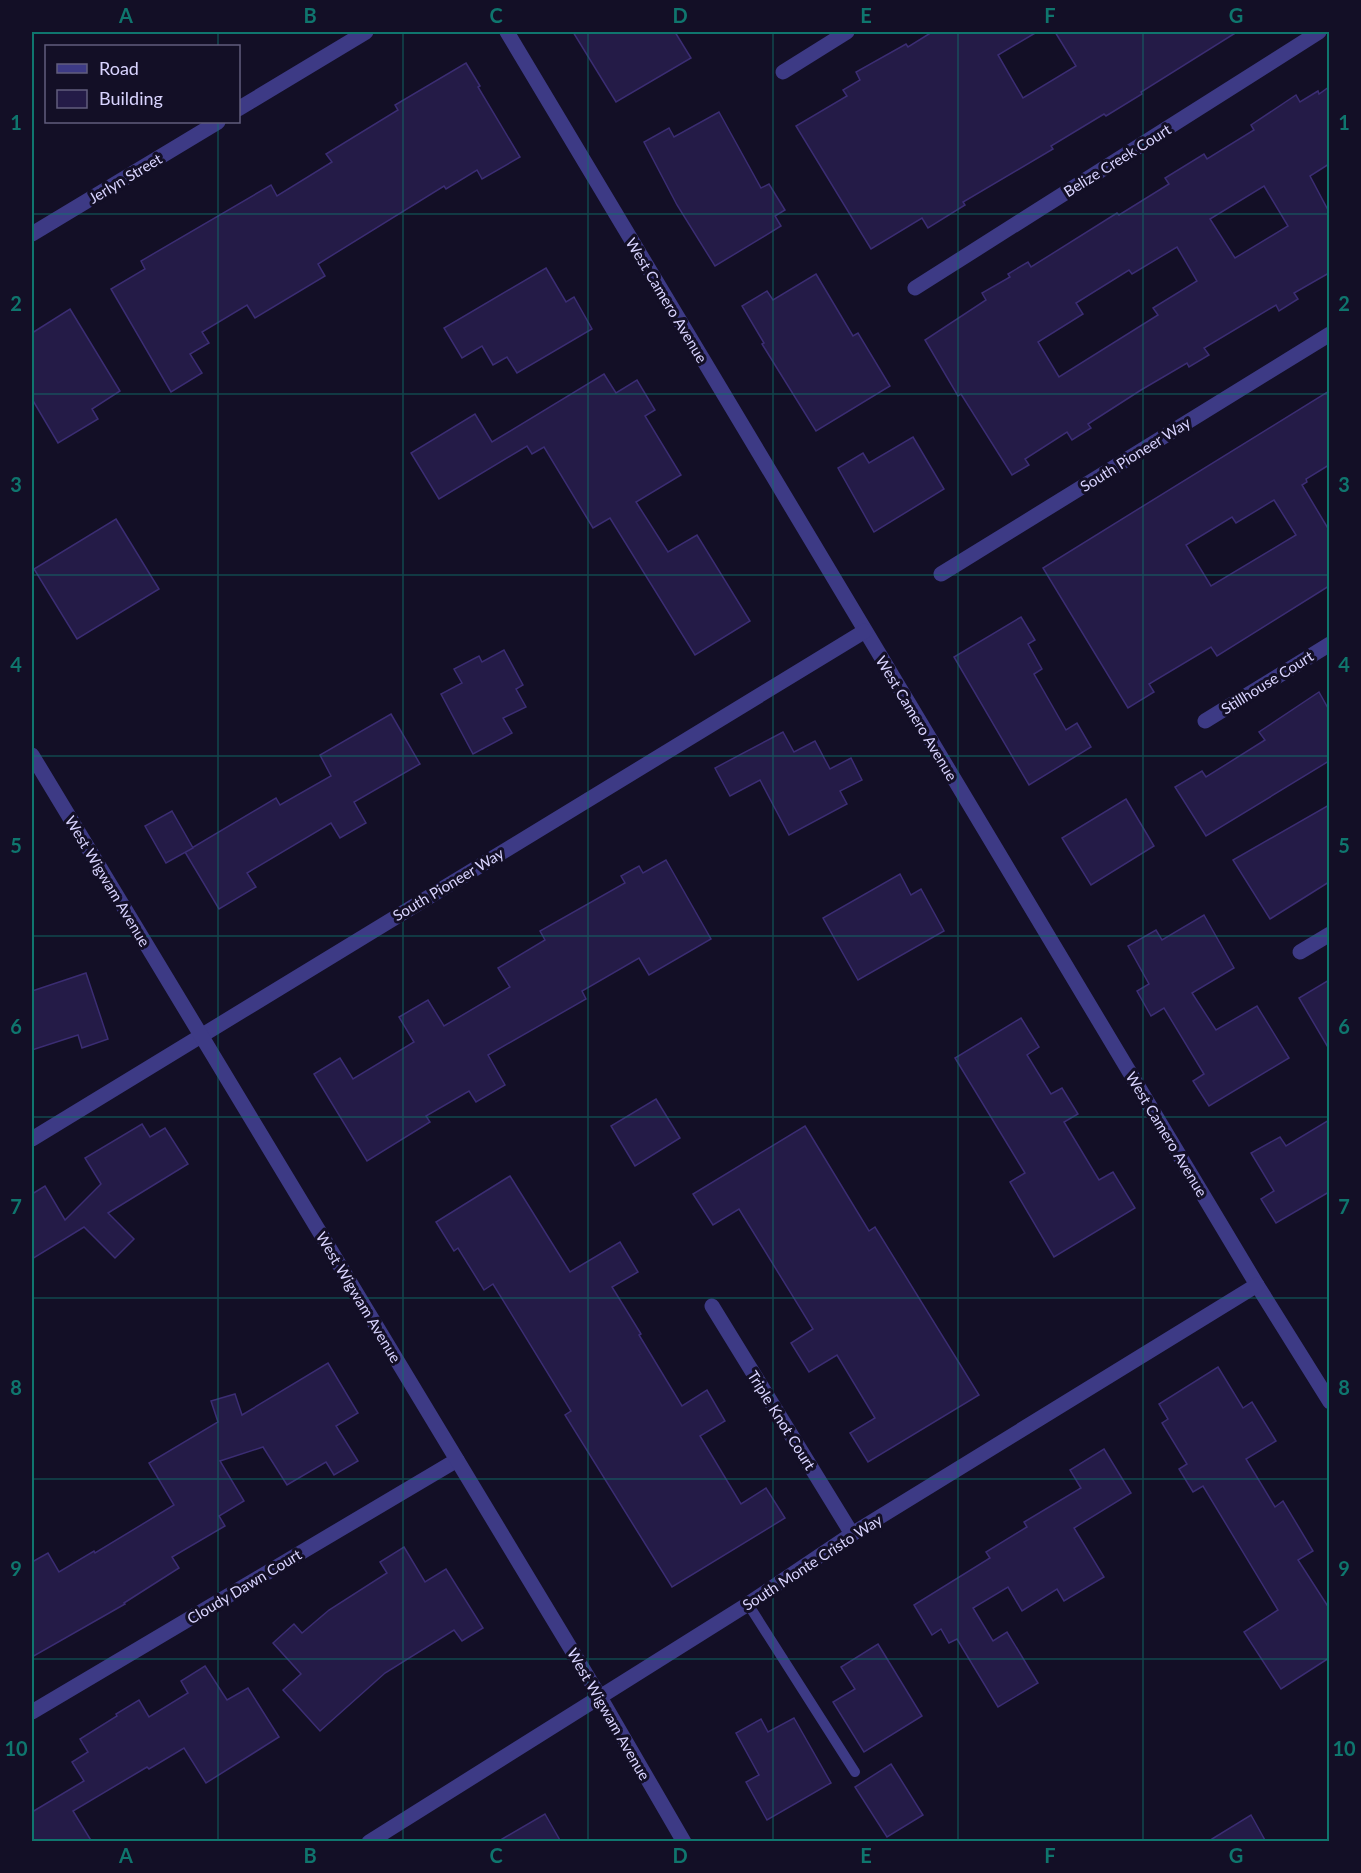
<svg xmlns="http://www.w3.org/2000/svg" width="1361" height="1873" viewBox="0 0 1361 1873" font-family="Lato,sans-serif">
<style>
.building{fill:#241b47;stroke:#3b2d73;stroke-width:1.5;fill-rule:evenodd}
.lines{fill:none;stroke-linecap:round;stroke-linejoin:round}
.service{stroke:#3d3a85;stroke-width:10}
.minor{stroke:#3d3a85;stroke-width:15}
.tertiary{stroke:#3d3a85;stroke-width:15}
.grid{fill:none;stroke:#0f766e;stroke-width:1.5;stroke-opacity:0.55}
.labels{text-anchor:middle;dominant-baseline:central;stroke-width:6;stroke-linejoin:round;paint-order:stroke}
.street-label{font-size:15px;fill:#d9d4ff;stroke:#130f26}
.neatline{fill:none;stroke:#0f766e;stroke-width:2}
.grid-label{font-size:20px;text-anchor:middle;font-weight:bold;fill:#0f766e}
</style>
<rect width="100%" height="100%" fill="#130f26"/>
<g class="building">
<path d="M573 32H675L691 58 616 102Z"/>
<path d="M932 32H1037L998 55 1023 98 1076 66 1055 32H1237L1141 92 1142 94 1106 116 1104 114 1051 146 1053 149 963 202 965 205 928 228 922 218 871 249 796 126 847 96 843 90 860 80 856 72 906 44 908 47Z"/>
<path d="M466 63 480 86 478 87 520 157 482 179 477 170 446 189 444 186 318 264 325 276 255 318 247 305 202 332 209 343 190 354 202 373 171 392 111 289 145 269 141 261 271 185 277 196 332 162 326 154 398 110 395 105Z"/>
<path d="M1329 87V164L1310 176 1329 212V273L1294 293 1298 299 1279 311 1276 305 1204 348 1209 355 1189 367 1187 363 1141 390 1088 424 1091 428 1072 440 1067 432 1025 459 1029 465 1012 475 961 394 958 396 925 340 986 300 982 293 1010 277 1008 274 1028 262 1031 267 1117 213 1119 215 1169 184 1165 178 1204 154 1207 159 1254 130 1251 125 1296 95 1300 102 1318 91 1319 94ZM1264 186 1288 226 1235 258 1210 219ZM1177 247 1197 281 1153 308 1158 315 1059 377 1038 342 1083 314 1076 303 1129 270 1132 274Z"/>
<path d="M719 112 761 188 769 184 785 210 775 216 781 226 715 266 677 205 644 142 669 128 674 137Z"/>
<path d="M546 268 566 302 574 297 592 329 517 373 507 357 493 365 482 346 462 358 444 328Z"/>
<path d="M816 274 853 336 858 333 890 386 816 431 762 344 764 343 742 306 767 291 773 300Z"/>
<path d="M70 309 120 391 92 409 98 419 58 443 32 399V333Z"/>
<path d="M604 374 616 393 637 380 655 410 645 416 681 475 636 502 668 552 697 535 750 621 695 655 610 518 593 528 544 447 532 454 527 446 439 499 411 453 475 414 492 442Z"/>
<path d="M1329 391V465L1306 479 1307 482 1302 485 1329 530V586L1217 656 1211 647 1149 684 1154 692 1128 708 1043 568ZM1274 500 1296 535 1211 586 1186 545 1232 517 1236 523Z"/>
<path d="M913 437 944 489 874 532 838 468 863 453 869 463Z"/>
<path d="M116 519 159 589 77 639 34 569Z"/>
<path d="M1021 617 1035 640 1028 644 1042 669 1034 674 1066 730 1077 723 1091 747 1029 785 954 657Z"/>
<path d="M504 650 523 685 516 689 526 707 503 718 512 733 473 754 441 694 462 683 454 669 479 656 482 662Z"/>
<path d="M1319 692 1329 710V761L1206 836 1175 787 1202 771 1206 777 1265 740 1259 732Z"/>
<path d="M391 714 420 764 354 802 366 823 340 838 331 823 247 873 256 887 219 909 185 852 276 798 280 805 331 776 320 755Z"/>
<path d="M783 732 794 752 815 741 830 769 851 758 862 780 840 791 847 804 789 835 760 780 730 796 715 768Z"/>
<path d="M1126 799 1154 846 1091 885 1062 838Z"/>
<path d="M1329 805V882L1270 919 1233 860Z"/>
<path d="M172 811 193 848 166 863 145 826Z"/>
<path d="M666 860 711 939 649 975 639 958 582 991 586 999 488 1055 505 1085 476 1102 469 1091 426 1116 430 1122 367 1161 314 1074 340 1058 353 1079 414 1042 399 1017 428 1000 444 1026 510 987 498 968 545 940 540 931 625 883 621 876 639 866 643 873Z"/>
<path d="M900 874 911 895 921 889 944 931 858 980 823 918Z"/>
<path d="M1204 915 1234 968 1192 993 1216 1030 1257 1006 1289 1058 1209 1106 1193 1081 1204 1074 1164 1008 1151 1016 1137 991 1149 984 1128 946 1156 930 1162 940Z"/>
<path d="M86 973 108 1039 82 1048 78 1035 32 1050V991Z"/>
<path d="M1329 980V1049L1299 998Z"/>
<path d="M1021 1018 1039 1047 1027 1055 1051 1094 1062 1088 1078 1114 1064 1122 1099 1180 1113 1172 1135 1208 1054 1257 1010 1182 1025 1173 955 1058Z"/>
<path d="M656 1099 680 1138 635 1166 611 1126Z"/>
<path d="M1329 1120V1192L1276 1223 1261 1199 1274 1191 1251 1153 1280 1137 1286 1146Z"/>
<path d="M142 1124 150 1137 165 1128 188 1164 108 1213 134 1239 115 1258 84 1227 32 1259V1194L45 1186 65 1220 101 1184 85 1158Z"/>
<path d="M805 1126 869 1231 875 1227 979 1395 868 1462 850 1433 875 1418 837 1355 809 1372 791 1343 813 1329 739 1209 713 1225 693 1194Z"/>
<path d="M510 1176 570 1272 620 1242 638 1272 612 1287 641 1334 639 1335 682 1406 707 1390 725 1421 700 1436 741 1504 766 1488 785 1518 672 1587 565 1415 571 1411 493 1284 484 1290 458 1248 454 1251 436 1222Z"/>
<path d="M328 1363 358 1413 336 1426 358 1461 334 1475 326 1462 287 1485 263 1447 220 1461 244 1501 219 1516 225 1526 172 1557 179 1568 124 1603 125 1604 32 1657V1562L48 1553 59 1572 94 1551 95 1553 174 1505 149 1463 218 1422 211 1401 235 1394 242 1415Z"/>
<path d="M1218 1367 1243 1408 1252 1402 1276 1441 1246 1459 1275 1507 1283 1501 1313 1551 1298 1560 1329 1608V1658L1281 1689 1244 1632 1278 1610 1203 1486 1193 1492 1179 1469 1187 1464 1162 1423 1168 1419 1159 1404Z"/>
<path d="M1104 1449 1131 1493 1074 1528 1104 1577 1064 1601 1057 1589 1022 1611 1008 1587 973 1608 993 1641 1007 1632 1038 1683 998 1707 957 1639 949 1643 941 1629 932 1635 914 1605 990 1558 986 1552 1027 1527 1024 1522 1081 1488 1070 1470Z"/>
<path d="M404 1547 425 1582 446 1569 483 1628 462 1641 454 1630 385 1673 320 1731 283 1690 301 1674 273 1643 294 1624 302 1633 329 1610 387 1573 380 1562Z"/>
<path d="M878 1644 922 1716 864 1752 833 1702 855 1689 841 1667Z"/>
<path d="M205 1666 227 1700 248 1688 279 1737 206 1783 184 1748 149 1769 147 1767 73 1811 92 1842H32V1812L84 1781 72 1762 88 1752 80 1739 117 1716 116 1714 139 1700 149 1717 188 1693 181 1681Z"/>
<path d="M794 1718 831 1783 767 1820 746 1782 759 1775 736 1733 761 1719 768 1732Z"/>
<path d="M891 1764 923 1815 887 1837 855 1787Z"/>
<path d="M545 1814 561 1842H497Z"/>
<path d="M1251 1815 1266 1842H1207Z"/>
</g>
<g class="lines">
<path class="service" d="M748 1604 855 1772"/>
<g class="minor">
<path d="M507 32 1257 1285 1330 1402"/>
<path d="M783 72 847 32"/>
<path d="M238 109 366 32"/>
<path d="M32 234 218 122"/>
<path d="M915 288 1319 32"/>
<path d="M941 574 1330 334"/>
<path d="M1205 721 1330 644"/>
<path d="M1300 952 1330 934"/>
<path d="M32 1139 865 631"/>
<path d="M712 1306 852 1534"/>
<path d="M32 1712 457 1460"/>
<path d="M369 1842 748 1604 852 1534 1257 1285"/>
</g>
<path class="tertiary" d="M32 755 600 1697 684 1842"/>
</g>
<path class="grid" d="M218 32V46M403 32V1842M588 32V1842M773 32V1842M958 32V1842M1143 32V1842M218 122V1842M32 214H1330M32 394H1330M32 575H1330M32 756H1330M32 936H1330M32 1117H1330M32 1298H1330M32 1479H1330M32 1659H1330"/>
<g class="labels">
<g class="street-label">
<text transform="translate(1117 160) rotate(-32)">Belize Creek Court</text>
<text transform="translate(125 178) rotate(-31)">Jerlyn Street</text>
<text transform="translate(667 300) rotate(59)">West Camero Avenue</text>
<text transform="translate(1135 454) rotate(-32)">South Pioneer Way</text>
<text transform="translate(1267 682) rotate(-32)">Stillhouse Court</text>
<text transform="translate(917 718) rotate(59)">West Camero Avenue</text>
<text transform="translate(108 881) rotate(59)">West Wigwam Avenue</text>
<text transform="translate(448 884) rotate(-31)">South Pioneer Way</text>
<text transform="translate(1167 1134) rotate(59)">West Camero Avenue</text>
<text transform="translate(359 1297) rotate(59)">West Wigwam Avenue</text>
<text transform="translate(782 1420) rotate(58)">Triple Knot Court</text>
<text transform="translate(812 1562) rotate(-33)">South Monte Cristo Way</text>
<text transform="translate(244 1586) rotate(-31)">Cloudy Dawn Court</text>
<text transform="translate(609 1714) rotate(60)">West Wigwam Avenue</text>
</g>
</g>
<rect width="1361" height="1873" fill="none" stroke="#130f26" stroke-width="66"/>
<rect x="45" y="45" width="195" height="78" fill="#130f26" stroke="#625e7d" stroke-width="1.5"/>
<rect x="57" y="64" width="30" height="9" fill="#3d3a85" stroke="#625e7d" stroke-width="1.5"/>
<text x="99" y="75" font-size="18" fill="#d9d4ff">Road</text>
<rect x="57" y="90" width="30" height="18" fill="#241b47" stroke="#625e7d" stroke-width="1.5"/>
<text x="99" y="105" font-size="18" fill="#d9d4ff">Building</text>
<rect x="33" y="33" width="1295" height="1807" class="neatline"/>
<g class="grid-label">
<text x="126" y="23">A</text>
<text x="310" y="23">B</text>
<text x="496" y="23">C</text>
<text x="680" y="23">D</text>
<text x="866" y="23">E</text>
<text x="1050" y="23">F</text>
<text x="1236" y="23">G</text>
<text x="16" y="130">1</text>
<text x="1344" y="130">1</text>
<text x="16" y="311">2</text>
<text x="1344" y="311">2</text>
<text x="16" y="492">3</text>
<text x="1344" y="492">3</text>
<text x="16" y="672">4</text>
<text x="1344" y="672">4</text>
<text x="16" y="853">5</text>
<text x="1344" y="853">5</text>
<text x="16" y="1034">6</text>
<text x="1344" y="1034">6</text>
<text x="16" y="1214">7</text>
<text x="1344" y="1214">7</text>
<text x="16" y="1395">8</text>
<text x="1344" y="1395">8</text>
<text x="16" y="1576">9</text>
<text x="1344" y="1576">9</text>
<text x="16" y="1756">10</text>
<text x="1344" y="1756">10</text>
<text x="126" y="1863">A</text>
<text x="310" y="1863">B</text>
<text x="496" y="1863">C</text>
<text x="680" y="1863">D</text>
<text x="866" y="1863">E</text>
<text x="1050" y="1863">F</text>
<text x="1236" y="1863">G</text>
</g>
</svg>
